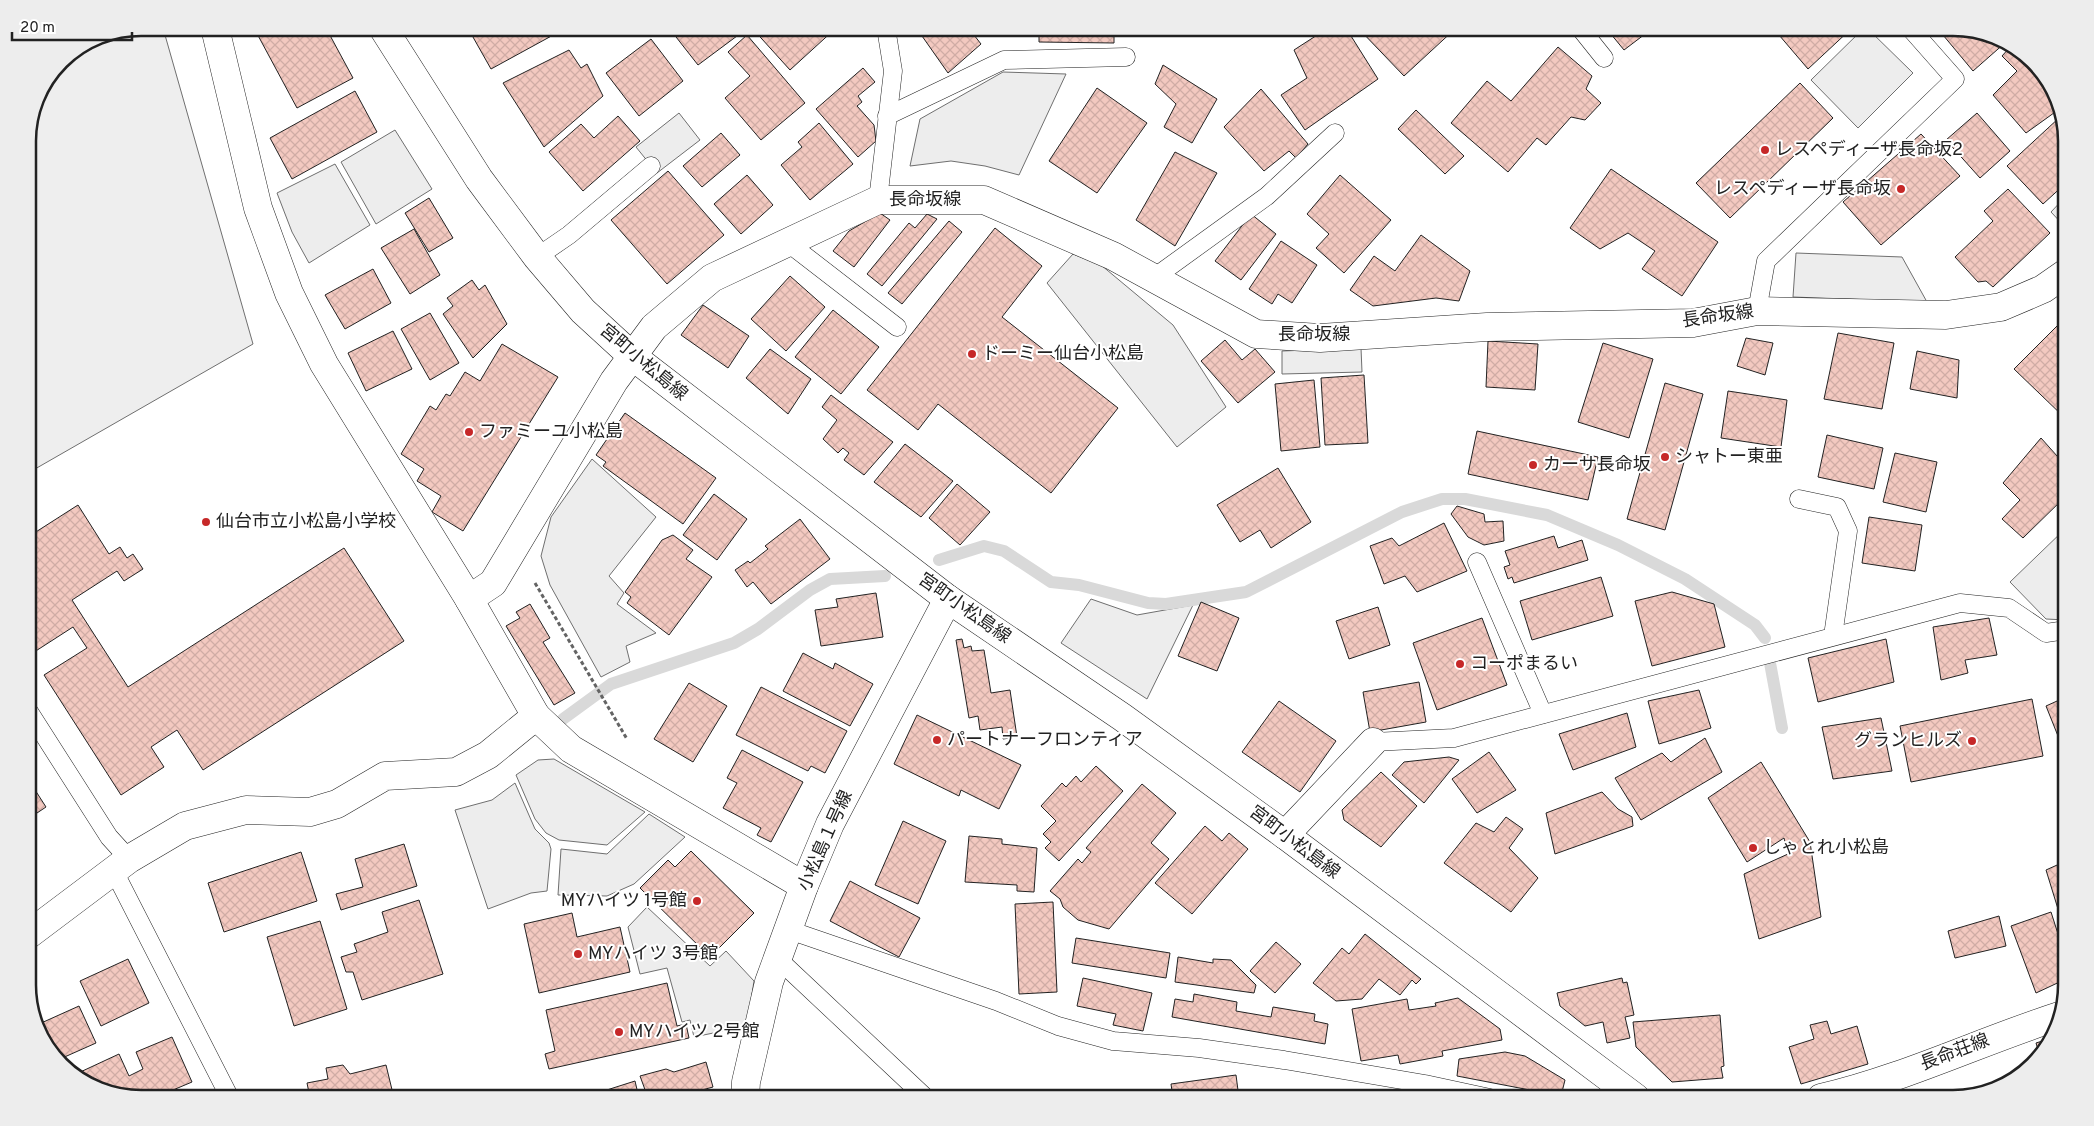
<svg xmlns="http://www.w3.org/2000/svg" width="2094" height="1126" viewBox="0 0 2094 1126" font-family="Overpass,'Noto Sans JP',sans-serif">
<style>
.park{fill:#eee;stroke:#6f6f6f}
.parking{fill:#ededed;stroke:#6f6f6f}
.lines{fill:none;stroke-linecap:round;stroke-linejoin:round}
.stream{stroke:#d9d9d9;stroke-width:12}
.building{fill:url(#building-cross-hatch);stroke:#222}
.service-casing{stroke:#222;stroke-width:19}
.minor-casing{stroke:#222;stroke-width:29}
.tertiary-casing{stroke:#222;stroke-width:29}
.path{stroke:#646464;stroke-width:3;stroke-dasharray:4 2.5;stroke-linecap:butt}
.service{stroke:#fff;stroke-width:18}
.minor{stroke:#fff;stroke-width:28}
.tertiary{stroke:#fff;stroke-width:28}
.poi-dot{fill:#c62828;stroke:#fff;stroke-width:2}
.labels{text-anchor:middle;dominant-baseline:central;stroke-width:4;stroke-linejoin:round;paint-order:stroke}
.poi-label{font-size:18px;fill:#222;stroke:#fff;text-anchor:start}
.street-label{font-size:18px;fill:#222;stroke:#fff}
.rim{fill:none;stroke:#222;stroke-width:2.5}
</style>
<defs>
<pattern id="building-cross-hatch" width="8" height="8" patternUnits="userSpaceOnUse" patternTransform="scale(1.25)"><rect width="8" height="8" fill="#f3c9c0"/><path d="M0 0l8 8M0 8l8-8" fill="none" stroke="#d0aca5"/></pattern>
</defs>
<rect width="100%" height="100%" fill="#fff"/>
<path class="park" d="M142 28H163L253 344 28 473V134L36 98 61 61 98 36Z"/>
<g class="parking">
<path d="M1864 28H1867L1913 73 1858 128 1811 80Z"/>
<path d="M1003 72 1066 74 1019 175 985 166 951 161 910 166 920 119Z"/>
<path d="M679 113 700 140 657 173 636 147Z"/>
<path d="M395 130 432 189 376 224 341 162Z"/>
<path d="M335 164 370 225 309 263 292 232 277 193Z"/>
<path d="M2066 196V228L2051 212Z"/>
<path d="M1796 253 1902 257 1927 302 1793 297Z"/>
<path d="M1073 254 1101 265 1173 325 1226 407 1177 447 1047 283Z"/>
<path d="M1361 348 1362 372 1282 374V351Z"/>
<path d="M592 459 656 517 609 576 624 593 617 604 656 633 626 646 630 662 601 677 550 585 541 556 551 517Z"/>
<path d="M2066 528V620L2046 619 2010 582Z"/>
<path d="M1091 599 1137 615 1193 605 1147 699 1061 643Z"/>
<path d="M554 759 645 812 607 845 559 840 546 833 535 819 516 775 538 760Z"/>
<path d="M515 783 535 829 549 843 551 849 547 891 531 893 488 909 455 810 492 800Z"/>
<path d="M649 814 685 837 634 884 607 896 558 895 561 849 607 854Z"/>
<path d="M647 907 710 966 726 951 754 981 747 1026 694 1037 690 1020 682 1022 667 968 640 974 628 927Z"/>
</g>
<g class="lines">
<g class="stream">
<path d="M939 560 984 546 1004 551 1051 582 1079 585 1148 603 1166 604 1246 592 1402 512 1442 499H1465L1547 515 1618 545 1685 579 1755 625 1765 638"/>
<path d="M1770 663 1782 728"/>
<path d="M563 719 611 684 734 643 758 629 810 590 830 579 885 576"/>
</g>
</g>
<g class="building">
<path d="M254 28H326L353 78 297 108Z"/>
<path d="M474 28H566L491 69 469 30Z"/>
<path d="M597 28H610L601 34Z"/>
<path d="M669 28H736L741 33 698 65Z"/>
<path d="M752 28H836L790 70Z"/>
<path d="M931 28H981L974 35 981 44 948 73 922 36Z"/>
<path d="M1039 28H1114V43L1039 42Z"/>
<path d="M1328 28H1346L1378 79 1305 130 1281 95 1307 78 1294 50Z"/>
<path d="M1358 28H1456L1404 76Z"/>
<path d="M1606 28H1653L1624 50Z"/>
<path d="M1787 28H1852L1808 69 1779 35Z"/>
<path d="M1953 28 2003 39 2006 42 1973 71 1943 35Z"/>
<path d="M747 35 805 103 761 140 725 98 750 76 728 52Z"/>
<path d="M651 39 683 81 639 116 606 73Z"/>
<path d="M2011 46 2047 78 2058 110 2026 133 1993 95 2017 71 2002 56Z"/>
<path d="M1558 47 1592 76 1586 89 1601 103 1585 120 1571 117 1546 145 1537 138 1508 172 1451 123 1487 81 1511 101Z"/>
<path d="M569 50 581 68 587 64 603 96 544 147 503 83Z"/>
<path d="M1163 65 1217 99 1192 143 1164 127 1176 104 1155 84Z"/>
<path d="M863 68 875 82 858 96 862 102 857 106 874 125 876 141 858 157 816 109Z"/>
<path d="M1800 83 1833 118 1730 218 1696 183Z"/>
<path d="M1097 88 1147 123 1097 193 1049 161Z"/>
<path d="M1261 89 1308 144 1296 158 1289 151 1264 171 1224 127Z"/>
<path d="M355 91 377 132 292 179 270 138Z"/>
<path d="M1416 110 1464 156 1445 174 1398 129Z"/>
<path d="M1977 113 2010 151 1980 178 1946 140Z"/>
<path d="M618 116 640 141 583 191 549 152 581 124 594 138Z"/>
<path d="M2060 117 2066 134V183L2043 204 2007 166Z"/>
<path d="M819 123 853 164 810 200 781 165 802 147 798 142Z"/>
<path d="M721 133 740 155 702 187 683 166Z"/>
<path d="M1921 134 1960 176 1881 245 1843 202Z"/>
<path d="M1175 152 1217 173 1175 246 1136 220Z"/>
<path d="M1611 169 1718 242 1682 296 1642 269 1655 251 1628 233 1600 249 1570 228Z"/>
<path d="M668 171 724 235 667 284 611 220Z"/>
<path d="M747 175 773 205 741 234 714 204Z"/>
<path d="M1340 175 1391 220 1344 273 1316 248 1329 234 1307 214Z"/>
<path d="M2008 189 2050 233 1993 287 1986 281 1978 282 1955 257 1993 221 1984 211Z"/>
<path d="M429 198 453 238 429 252 405 213Z"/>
<path d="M880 213 890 220 854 267 833 251 849 231Z"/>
<path d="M927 214 937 219 882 286 867 274 909 223 915 228Z"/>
<path d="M1251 214 1276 234 1241 280 1215 261Z"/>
<path d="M949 221 962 232 902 304 888 293Z"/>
<path d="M995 228 1042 266 1002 317 1118 408 1051 493 938 404 918 430 867 390Z"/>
<path d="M414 229 440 275 410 294 381 248Z"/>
<path d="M1421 235 1470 271 1459 301 1436 298 1373 306 1350 290 1374 256 1395 271Z"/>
<path d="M1281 241 1317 265 1292 303 1278 294 1272 304 1249 289Z"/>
<path d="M373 269 391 303 345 329 325 295Z"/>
<path d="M790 276 825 307 786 351 751 319Z"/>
<path d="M472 280 479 290 485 285 507 324 473 358 443 314 453 306 447 298Z"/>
<path d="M703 305 749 336 728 368 681 335Z"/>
<path d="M833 310 879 347 841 394 795 357Z"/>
<path d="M430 313 459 363 430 380 401 329Z"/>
<path d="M2066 317V419L2014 369Z"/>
<path d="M393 331 412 369 366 391 348 353Z"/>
<path d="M1838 333 1894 343 1882 409 1824 399Z"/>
<path d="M1746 338 1773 343 1765 375 1737 366Z"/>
<path d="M1225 340 1242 360 1255 349 1275 372 1238 403 1201 361Z"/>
<path d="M1488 341 1538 344 1535 390 1486 387Z"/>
<path d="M1603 343 1653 359 1629 438 1578 422Z"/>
<path d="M502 344 558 377 463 531 432 512 441 496 417 481 424 469 401 454 430 406 436 410 446 394 450 396 465 372 480 381Z"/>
<path d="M770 349 811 379 788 414 746 378Z"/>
<path d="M1917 351 1959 360 1957 398 1910 389Z"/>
<path d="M1364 375 1368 443 1325 445 1321 378Z"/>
<path d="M1314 380 1320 447 1281 451 1275 384Z"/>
<path d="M1665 383 1703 394 1665 530 1627 519Z"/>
<path d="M1728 391 1787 400 1781 447 1721 438Z"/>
<path d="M831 395 893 442 864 475 844 460 849 453 843 448 838 453 823 439 837 420 822 407Z"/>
<path d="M625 413 716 478 683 524 603 466 606 462 596 455Z"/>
<path d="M1477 431 1598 457 1588 500 1468 474Z"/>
<path d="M1827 435 1883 448 1874 489 1818 477Z"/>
<path d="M2041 438 2066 466V496L2023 538 2002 519 2020 500 2003 483Z"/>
<path d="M905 444 953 481 921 517 874 482Z"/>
<path d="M1895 453 1937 462 1926 512 1883 502Z"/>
<path d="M1278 468 1311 522 1271 548 1260 530 1240 542 1217 505Z"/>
<path d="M957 484 990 512 960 545 929 518Z"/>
<path d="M714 494 747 519 717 560 683 535Z"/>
<path d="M78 505 109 554 120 547 127 558 133 554 143 569 124 581 117 571 72 600 128 687 344 548 404 641 203 770 177 730 151 747 164 767 121 795 44 675 87 648 73 627 28 656V537Z"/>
<path d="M1457 506 1484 514 1485 522 1503 521 1504 541 1484 545 1468 537 1451 514Z"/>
<path d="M1869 517 1922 525 1915 571 1862 563Z"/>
<path d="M800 519 830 559 771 604 753 582 747 587 735 570 748 561 750 563 768 549 765 546Z"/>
<path d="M1444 523 1467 571 1417 592 1405 576 1384 584 1370 546 1392 538 1399 546Z"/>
<path d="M673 535 693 550 686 559 712 577 669 635 627 603 631 597 625 592 662 540Z"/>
<path d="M1554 536 1558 548 1582 540 1588 560 1514 583 1512 577 1508 579 1504 567 1510 565 1505 551Z"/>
<path d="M1601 577 1613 616 1532 640 1520 601Z"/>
<path d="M1672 592 1714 604 1725 647 1652 666 1635 601Z"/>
<path d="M876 593 883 637 821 646 815 610 838 607 836 599Z"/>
<path d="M1201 602 1239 618 1217 671 1178 656Z"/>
<path d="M530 604 550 638 543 642 575 693 554 705 506 626 520 618 516 612Z"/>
<path d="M1378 607 1390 645 1349 659 1336 621Z"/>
<path d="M1482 618 1507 685 1437 710 1413 643Z"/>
<path d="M1989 618 1997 655 1965 660 1968 673 1941 680 1933 627Z"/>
<path d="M962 639 964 648 971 646 972 651 984 650 991 693 1010 690 1017 737 1003 739 1002 727 980 730 978 716 969 718 956 640Z"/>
<path d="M1886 639 1894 682 1818 702 1808 658Z"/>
<path d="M803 653 833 669 835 663 873 684 850 726 783 691Z"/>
<path d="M1419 682 1426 722 1370 732 1363 692Z"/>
<path d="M689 683 727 706 693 762 654 739Z"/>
<path d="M761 687 847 731 825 773 811 766 808 771 736 735Z"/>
<path d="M1699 690 1711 728 1659 744 1648 701Z"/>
<path d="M2066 697V756L2046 706Z"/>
<path d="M2032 699 2043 756 1911 782 1900 726Z"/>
<path d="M1279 701 1336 741 1300 792 1242 752Z"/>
<path d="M1627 713 1636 747 1573 770 1559 734Z"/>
<path d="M917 715 1021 765 999 809 961 790 959 796 894 764Z"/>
<path d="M1881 718 1892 771 1833 779 1822 727Z"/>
<path d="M1705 738 1722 772 1641 820 1615 778 1662 753 1671 762Z"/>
<path d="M742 750 803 782 771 842 757 835 761 828 723 808 737 783 727 778Z"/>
<path d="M1489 752 1516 790 1477 813 1452 779Z"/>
<path d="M1449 757 1459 760 1424 803 1392 775 1404 762Z"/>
<path d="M1761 762 1810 842 1821 917 1759 939 1744 874 1788 854 1784 838 1747 862 1708 798Z"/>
<path d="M1096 766 1123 791 1059 861 1045 848 1051 842 1043 834 1056 821 1041 806 1062 783 1066 787 1076 776 1081 782Z"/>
<path d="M1381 772 1417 806 1381 847 1344 820 1342 810Z"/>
<path d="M28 779 46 807 28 819Z"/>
<path d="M1142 784 1176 813 1151 843 1169 859 1109 929 1078 920 1063 907 1060 899 1050 891 1078 859 1082 863 1091 852 1086 848Z"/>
<path d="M1602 792 1618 809 1632 817 1633 826 1555 854 1546 813Z"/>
<path d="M1506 817 1523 829 1509 848 1538 878 1511 912 1444 863 1476 823 1494 832Z"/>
<path d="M903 821 946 841 918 904 875 885Z"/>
<path d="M1205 826 1222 841 1229 833 1248 849 1192 914 1155 883Z"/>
<path d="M969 836 1002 839V844L1037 848 1034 892 1017 891V885L965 882Z"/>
<path d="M404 844 417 886 341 910 336 894 363 887 355 859Z"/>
<path d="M691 851 754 913 710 957 640 888 668 860 675 867Z"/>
<path d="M301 852 317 901 224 932 208 883Z"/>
<path d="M2066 861V935L2046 870Z"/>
<path d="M850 881 920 918 899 957 830 921Z"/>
<path d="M419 900 443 974 362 1000 353 972H346L341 957 357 952 354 944 388 932 382 912Z"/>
<path d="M1053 902 1057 992 1019 994 1015 904Z"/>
<path d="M2051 912 2066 959V979L2036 993 2011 926Z"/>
<path d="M572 913 577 937 620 927 630 972 539 993 524 924Z"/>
<path d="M1999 916 2006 946 1955 958 1948 931Z"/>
<path d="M320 921 347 1009 294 1026 267 937Z"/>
<path d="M1365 934 1421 979 1416 984 1412 980 1400 995 1379 979 1362 999 1336 1001 1313 983 1342 948 1349 954Z"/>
<path d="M1076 938 1170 953 1166 978 1072 963Z"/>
<path d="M1276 942 1301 964 1275 993 1250 971Z"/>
<path d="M1178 957 1213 963V959L1231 960 1256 985 1254 993 1175 982Z"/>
<path d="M128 959 149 1003 101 1026 80 981Z"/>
<path d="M1083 978 1152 993 1143 1031 1113 1025 1116 1014 1077 1006Z"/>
<path d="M1622 978 1623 983 1627 982 1634 1015 1625 1017 1630 1038 1607 1043 1603 1022 1585 1026 1560 1006 1557 993Z"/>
<path d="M667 983 677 1026 686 1024 689 1038 549 1069 545 1054 555 1051 546 1010Z"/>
<path d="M1194 994 1237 1002 1236 1011 1271 1017 1273 1007 1315 1014 1314 1021 1328 1024 1325 1044 1172 1017 1175 999 1193 1002Z"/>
<path d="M1458 998 1500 1029 1502 1040 1442 1051 1443 1056 1400 1064 1398 1055 1361 1061 1352 1009 1407 999 1409 1010 1436 1006 1435 1003Z"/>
<path d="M79 1006 96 1043 60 1059 47 1048 39 1024Z"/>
<path d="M1720 1015 1724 1066 1721 1067 1723 1078 1672 1082 1636 1047 1633 1022Z"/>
<path d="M1827 1021 1831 1034 1857 1026 1868 1064 1801 1084 1789 1047 1814 1039 1810 1025Z"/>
<path d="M172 1037 192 1082 154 1098H142L91 1087 76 1074 119 1054 129 1076 143 1069 136 1052Z"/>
<path d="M2052 1038 2039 1053 2036 1043Z"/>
<path d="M1505 1052 1525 1056 1565 1080 1561 1096 1457 1076 1459 1059Z"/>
<path d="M706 1062 713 1087 680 1096V1098H648L640 1076 666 1069 674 1072Z"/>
<path d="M343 1065 350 1074 386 1065 394 1098H310L307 1083 328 1079 326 1068Z"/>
<path d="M1236 1075 1239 1098H1173L1171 1084Z"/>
<path d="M635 1081 639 1098H589L588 1096Z"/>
</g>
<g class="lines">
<g class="service-casing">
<g id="service">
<path d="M1580 28 1604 58"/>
<path d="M887 116 1004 60 1126 57"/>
<path d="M878 200 893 71 886 28"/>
<path d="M787 242 897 327"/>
<path d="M537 257 569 235 651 166"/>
<path d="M1155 277 1267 196 1335 133"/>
<path d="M1757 311 1766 261 1955 79 1910 28"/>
<path d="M1799 499 1837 507 1848 531 1833 636"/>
<path d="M1477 562 1543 714"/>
<path d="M28 710 109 837 129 859"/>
<path d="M1373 742 1454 738 1960 603 2009 608 2046 633 2066 630"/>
<path d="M114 871 230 1098"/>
<path d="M789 930 996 1001 1058 1026 1113 1041 1199 1048 1284 1060 1425 1084 1490 1098"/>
<path d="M778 959 926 1098"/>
<path d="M1885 1081 1893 1098"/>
<path d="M1604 1098 1616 1085"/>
</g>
</g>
<g class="minor-casing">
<g id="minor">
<path d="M215 28 258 208 289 293 324 364 469 599 536 716"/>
<path d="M469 599 493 583 614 381 654 327 712 278 878 200H984L1113 256 1256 334 1320 338 1487 327 1693 323 1757 311 1946 315 2001 307 2043 289 2066 273"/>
<path d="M1285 835 1373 742"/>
<path d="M28 935 129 859 185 826 246 810 310 812 337 804 385 776 456 772 488 755 536 716 571 749 804 886"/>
<path d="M1821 1098C1903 1079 1979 1042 2059 1016"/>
</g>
</g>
<g class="tertiary-casing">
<g id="tertiary">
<path d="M383 28 479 179 537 257 583 311 632 356 948 599 1122 717 1285 835 1636 1098"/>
<path d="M745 1098 746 1082 769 982 804 886 830 824 948 599"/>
</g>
</g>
<path class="path" d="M535 583 627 739"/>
<use href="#service" class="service"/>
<use href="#minor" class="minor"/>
<use href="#tertiary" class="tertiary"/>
</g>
<g class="poi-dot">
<circle cx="1765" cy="150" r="5"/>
<circle cx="1901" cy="189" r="5"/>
<circle cx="972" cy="354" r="5"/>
<circle cx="469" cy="432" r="5"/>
<circle cx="1665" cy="457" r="5"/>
<circle cx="1533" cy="465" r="5"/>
<circle cx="206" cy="522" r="5"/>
<circle cx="1460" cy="664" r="5"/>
<circle cx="937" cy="740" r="5"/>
<circle cx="1972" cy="741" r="5"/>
<circle cx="1753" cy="848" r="5"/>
<circle cx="697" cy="901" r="5"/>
<circle cx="578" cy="954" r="5"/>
<circle cx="619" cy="1032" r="5"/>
</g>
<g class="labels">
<g class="poi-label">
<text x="1775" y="150">レスペディーザ長命坂2</text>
<text x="1891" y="189" text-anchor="end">レスペディーザ長命坂</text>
<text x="982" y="354">ドーミー仙台小松島</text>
<text x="479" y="432">ファミーユ小松島</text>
<text x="1675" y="457">シャトー東亜</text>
<text x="1543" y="465">カーサ長命坂</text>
<text x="216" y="522">仙台市立小松島小学校</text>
<text x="1470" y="664">コーポまるい</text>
<text x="947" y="740">パートナーフロンティア</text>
<text x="1962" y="741" text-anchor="end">グランヒルズ</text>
<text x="1763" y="848">しゃとれ小松島</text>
<text x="687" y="901" text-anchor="end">MYハイツ 1号館</text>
<text x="588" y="954">MYハイツ 3号館</text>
<text x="629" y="1032">MYハイツ 2号館</text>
</g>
<g class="street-label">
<text x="925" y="200">長命坂線</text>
<text transform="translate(1718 317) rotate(-8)">長命坂線</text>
<text x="1314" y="335">長命坂線</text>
<text transform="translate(643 363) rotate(40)">宮町小松島線</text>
<text transform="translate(964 609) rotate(35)">宮町小松島線</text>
<text transform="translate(826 841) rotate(-66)">小松島１号線</text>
<text transform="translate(1294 843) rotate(37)">宮町小松島線</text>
<text transform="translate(1955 1053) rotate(-21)">長命荘線</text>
</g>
</g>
<path d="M0 0H2094V1126H0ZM141 36H1953A105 105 0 0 1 2058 141V985A105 105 0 0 1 1953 1090H141A105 105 0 0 1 36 985V141A105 105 0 0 1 141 36Z" fill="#ededed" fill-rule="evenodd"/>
<path class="rim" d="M141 36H1953A105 105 0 0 1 2058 141V985A105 105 0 0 1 1953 1090H141A105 105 0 0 1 36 985V141A105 105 0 0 1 141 36Z"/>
<path d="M12 32v8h120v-8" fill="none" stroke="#222222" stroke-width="2.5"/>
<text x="20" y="32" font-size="15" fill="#222222" stroke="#ffffff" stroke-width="4" paint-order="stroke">20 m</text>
</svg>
